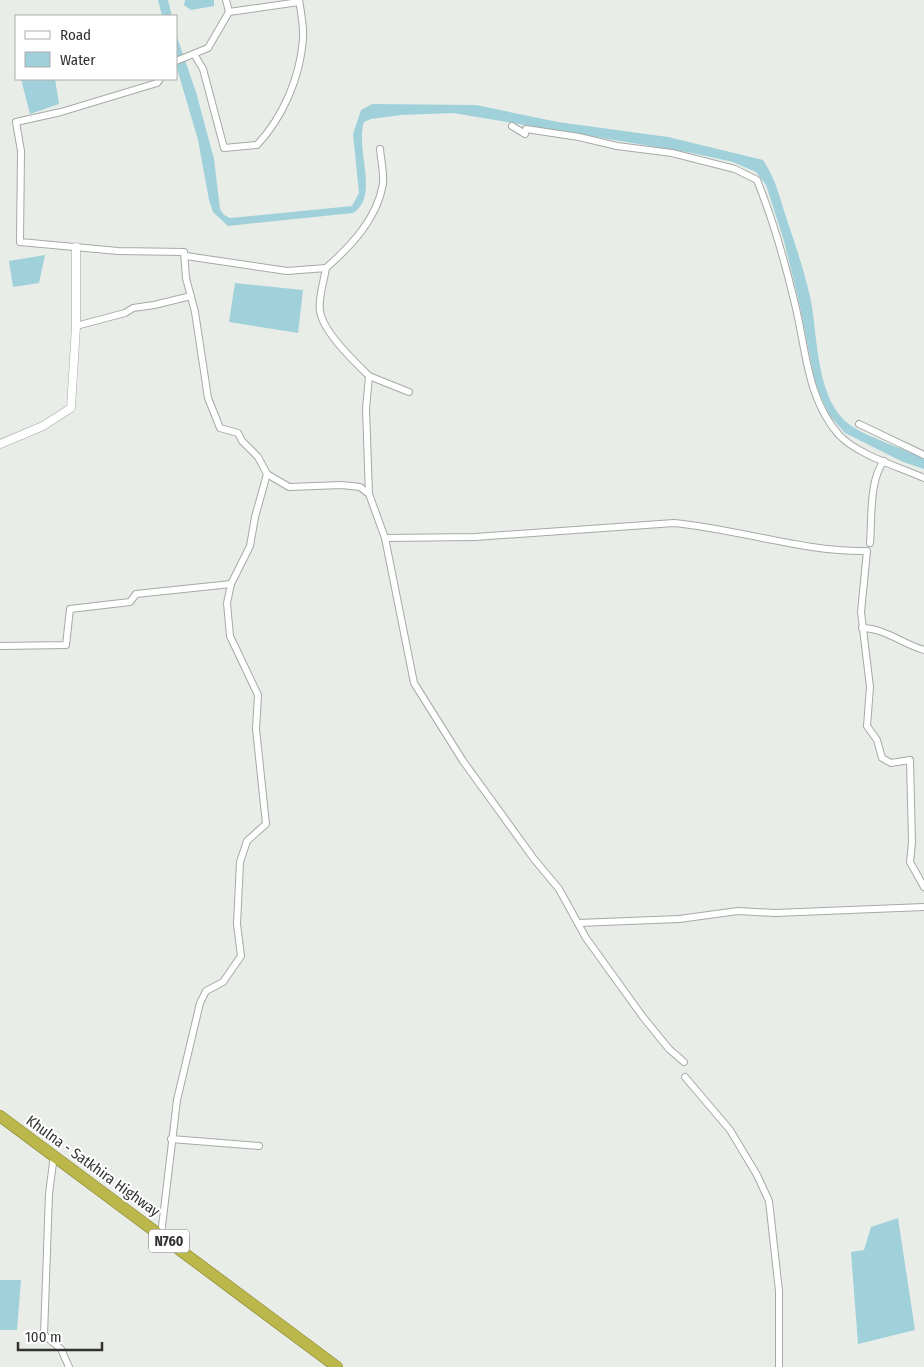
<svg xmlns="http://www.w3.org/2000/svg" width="924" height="1367" viewBox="0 0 924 1367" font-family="'Fira Sans Condensed',sans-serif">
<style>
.water{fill:#a0d0da}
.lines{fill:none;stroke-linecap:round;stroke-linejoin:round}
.minor-casing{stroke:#a6aaa6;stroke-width:8}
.tertiary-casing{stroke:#a6aaa6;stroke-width:9}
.trunk-casing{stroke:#807d25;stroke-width:12}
.minor{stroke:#fff;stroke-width:6}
.tertiary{stroke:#fff;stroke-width:8}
.trunk{stroke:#bbb74b;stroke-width:11}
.labels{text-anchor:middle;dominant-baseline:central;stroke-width:4;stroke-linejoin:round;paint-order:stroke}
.shield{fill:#fff;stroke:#70706f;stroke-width:1}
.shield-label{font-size:14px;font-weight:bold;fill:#323331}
.street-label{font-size:15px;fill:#323331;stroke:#fff}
</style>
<rect width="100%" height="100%" fill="#e8ede8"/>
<g class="water">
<path d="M158 0H168L172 16H162Z"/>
<path d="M185 0H214V6L191 10 184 5Z"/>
<path d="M176 34 196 92 214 159 220 209 224 215 230 218 352 206 359 193 353 134 361 110 372 104 476 105 558 122 668 137 763 160C776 179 780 199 787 220 796 247 805 273 811 301 818 339 816 400 850 425 865 436 905 450 924 457V469L903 462 845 433 830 416 816 387 799 302 784 241 766 185 756 172 733 162 692 153 453 113 401 115 371 119 364 122C355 150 380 196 353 213L228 226 213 212 209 200 198 140 176 65Z"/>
<path d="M21 79H55L59 104 30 114Z"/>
<path d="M45 255 39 283 13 287 9 261Z"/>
<path d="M235 283 303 290 298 333 229 322Z"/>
<path d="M898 1218 915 1330 858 1344 851 1252 864 1250 871 1227Z"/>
<path d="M0 1280H21L17 1330H0Z"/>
</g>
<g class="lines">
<g class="minor-casing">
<g id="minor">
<path d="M226 0 229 12"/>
<path d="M194 54 203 69 224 148 257 145C283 117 300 78 303 39 304 27 301 12 299 0"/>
<path d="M176 61 208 48 229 12 299 2"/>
<path d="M160 79 157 83 61 112 16 122 21 151 20 242 118 251 184 252 186 278 195 312 208 398 220 428 238 433 242 441 258 457 267 474 289 487 342 485 360 487 369 494 385 538 414 683 463 761 534 859 559 889 586 938 643 1017 669 1049 684 1062"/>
<path d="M512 126 525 134 526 129 579 137 617 146 672 153 735 169 757 180C773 220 785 262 795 304 806 349 807 399 839 435 858 455 899 467 924 478"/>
<path d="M186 256 287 271 326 268C324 281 318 298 320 311 323 332 354 361 369 376L366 409 369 494"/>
<path d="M326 268C351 246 377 219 383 184 384 173 381 160 380 149"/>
<path d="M76 326 125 313 133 308 154 305 191 296"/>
<path d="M369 376 409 392"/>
<path d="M859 424 924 455"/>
<path d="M385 538 475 537 674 523C737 529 804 552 867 551L861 612 870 687 867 726 877 740 882 758 891 763 910 760 912 843 910 862 924 887"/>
<path d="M870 543C872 520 869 479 884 461"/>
<path d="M862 628C884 628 903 644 924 650"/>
<path d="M0 646 66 645 70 609 130 602 136 594 231 584"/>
<path d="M578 923 679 919 738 911 775 913 924 907"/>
<path d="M685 1077 730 1130 757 1175 769 1201 779 1291V1367"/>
<path d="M171 1139 259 1146"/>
<path d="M54 1155 49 1194 44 1335 61 1349 69 1367"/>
<path d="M161 1235 177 1100 200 1003 206 991 223 982 241 956 237 924 240 862 247 841 266 824 256 729 258 695 230 636 227 603 231 584 250 546 255 517 267 474"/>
</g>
</g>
<g class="tertiary-casing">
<path id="tertiary" d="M0 444 43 426 71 408 76 326V247"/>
</g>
<g class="trunk-casing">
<path id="trunk" d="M0 1116 337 1367"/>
</g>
<use href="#minor" class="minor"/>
<use href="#tertiary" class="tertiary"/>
<use href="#trunk" class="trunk"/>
</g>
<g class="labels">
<rect class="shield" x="149" y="1229.5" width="40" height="23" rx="4"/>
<g class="shield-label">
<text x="169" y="1241">N760</text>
</g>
<g class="street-label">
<text transform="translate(93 1166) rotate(36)">Khulna - Satkhira Highway</text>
</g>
</g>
<rect x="15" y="15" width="162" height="65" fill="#ffffff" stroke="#adadad"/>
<rect x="25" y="31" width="25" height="8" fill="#ffffff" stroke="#adadad"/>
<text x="60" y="40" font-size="15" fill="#323331">Road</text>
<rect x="25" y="52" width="25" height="15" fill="#a0d0da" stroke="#adadad"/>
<text x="60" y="65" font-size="15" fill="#323331">Water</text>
<path d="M18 1342v8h84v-8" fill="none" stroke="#323331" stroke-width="2.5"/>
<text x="25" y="1342" font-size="15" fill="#323331" stroke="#ffffff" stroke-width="4" paint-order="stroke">100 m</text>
</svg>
